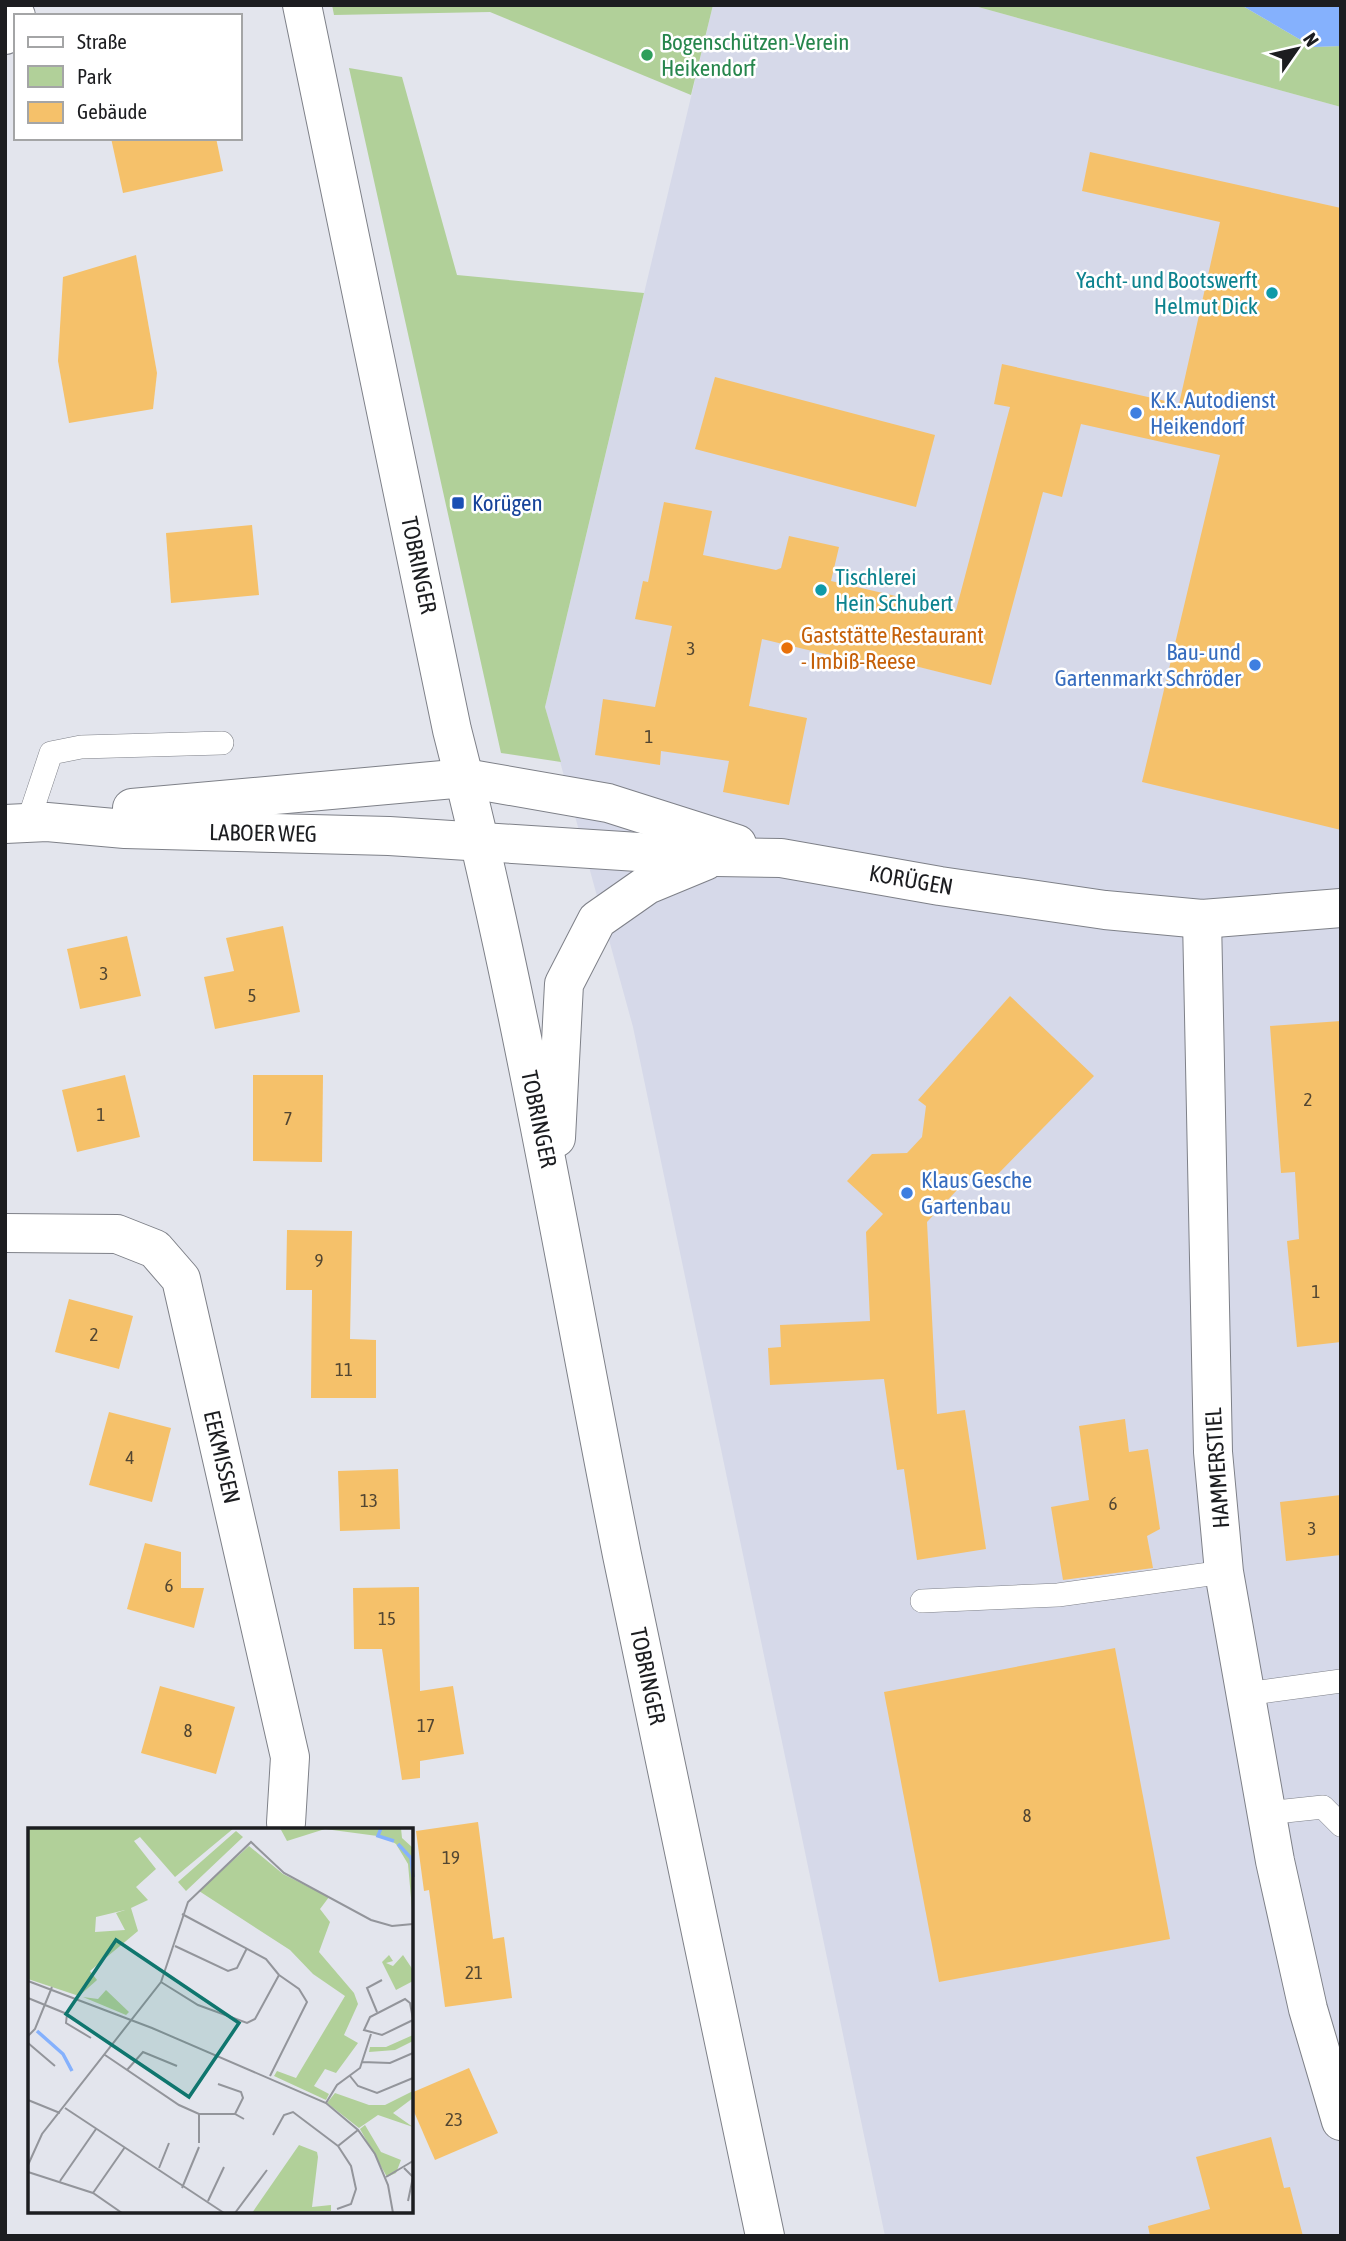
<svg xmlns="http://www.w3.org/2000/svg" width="1346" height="2241" viewBox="0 0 1346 2241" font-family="'Asap Condensed',sans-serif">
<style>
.built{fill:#d6d9e9}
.green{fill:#b1d099}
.water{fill:#85b1fd}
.building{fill:#f5c16a}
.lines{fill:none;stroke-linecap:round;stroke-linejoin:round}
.service-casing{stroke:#7e8088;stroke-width:24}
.minor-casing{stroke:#7e8088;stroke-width:40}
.service{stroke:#fff;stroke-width:23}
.minor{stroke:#fff;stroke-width:38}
.leisure-dot{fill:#2e9e5b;stroke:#fff;stroke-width:2.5}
.culture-dot{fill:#0f9aa8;stroke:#fff;stroke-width:2.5}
.shop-dot{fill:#3f7fe0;stroke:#fff;stroke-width:2.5}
.transit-dot{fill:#1a4fb4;stroke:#fff;stroke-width:2.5}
.food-dot{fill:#e8710a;stroke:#fff;stroke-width:2.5}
.labels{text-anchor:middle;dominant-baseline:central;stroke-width:5;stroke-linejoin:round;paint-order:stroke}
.number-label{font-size:19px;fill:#524632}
.leisure-label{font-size:23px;fill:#27864d;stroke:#fff;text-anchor:start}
.culture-label{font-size:23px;fill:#0d838f;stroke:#fff;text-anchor:end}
.shop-label{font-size:23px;fill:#366cbe;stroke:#fff;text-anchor:start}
.transit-label{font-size:23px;fill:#164399;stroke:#fff;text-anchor:start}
.street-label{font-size:23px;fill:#1c1d20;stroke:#fff}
.food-label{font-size:23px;fill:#c56008;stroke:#fff;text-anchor:start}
.inset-river{fill:none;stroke:#85b1fd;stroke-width:3.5}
.inset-road{fill:none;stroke:#93959b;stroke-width:2}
.view{fill:#0f766e;fill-opacity:0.15;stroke:#0f766e;stroke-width:3.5}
.inset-edge{fill:none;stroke:#1c1d20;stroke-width:3.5}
</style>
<rect width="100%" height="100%" fill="#e3e5ed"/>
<path class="built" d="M713 5H971L1341 107V2236H885L633 1027 545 707Z"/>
<g class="green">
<path d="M332 5H713L691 95 490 12 334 15Z"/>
<path d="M971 5H1241L1313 47 1341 46V107Z"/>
<path d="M349 68 402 77 457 275 644 293 545 707 561 762 501 753Z"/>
</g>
<path class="water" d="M1241 5H1341V46L1313 47Z"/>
<g class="building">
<path d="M111 138H216L223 171 123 193Z"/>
<path d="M1090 152 1341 208V830L1142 782 1220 455 1081 424 1062 497 1043 492 991 685 895 661 892 670 762 639 749 706 807 718 789 805 723 792 729 761 661 751 660 765 595 755 603 699 655 707 672 626 635 619 643 581 648 582 664 502 712 511 703 555 776 570 781 568 789 536 839 547 831 581 956 610 1010 407 994 404 1002 364 1179 404 1220 222 1082 191Z"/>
<path d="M136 255 157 373 153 409 69 423 58 361 63 277Z"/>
<path d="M715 377 935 435 916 507 695 449Z"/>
<path d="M252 525 259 595 171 603 166 533Z"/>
<path d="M283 926 300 1012 215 1029 204 977 234 971 226 938Z"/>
<path d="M127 936 141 996 80 1009 67 949Z"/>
<path d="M1010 996 1094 1076 997 1175 973 1173 927 1222 937 1414 965 1410 986 1549 917 1560 904 1469 897 1470 884 1379 770 1385 768 1348 781 1347 780 1325 870 1321 866 1232 883 1214 847 1181 872 1154 907 1153 922 1137 926 1106 918 1100Z"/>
<path d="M1341 1021V1342L1297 1347 1287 1241 1299 1239 1295 1172 1281 1173 1270 1026Z"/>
<path d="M125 1075 140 1137 77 1152 62 1090Z"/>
<path d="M253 1075H323L322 1162 253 1161Z"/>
<path d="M287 1230 352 1231 350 1339 376 1340V1398H311L312 1290H286Z"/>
<path d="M69 1299 133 1316 119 1369 55 1352Z"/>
<path d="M109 1412 171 1428 152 1502 89 1485Z"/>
<path d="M1125 1419 1129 1452 1148 1449 1160 1529 1147 1536 1153 1568 1063 1580 1051 1507 1089 1500 1079 1426Z"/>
<path d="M398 1469 400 1529 340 1531 338 1471Z"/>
<path d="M1341 1495V1555L1286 1561 1280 1502Z"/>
<path d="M145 1543 181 1552V1588H204L194 1628 127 1609Z"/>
<path d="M419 1587 420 1691 453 1686 464 1754 420 1761V1778L402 1780 382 1649H354L353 1588Z"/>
<path d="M1115 1648 1170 1939 939 1982 884 1692Z"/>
<path d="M160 1686 235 1707 216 1774 141 1753Z"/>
<path d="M478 1822 493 1939 504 1937 512 1998 445 2007 429 1890 424 1891 416 1831Z"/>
<path d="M469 2068 498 2133 435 2160 411 2105V2093Z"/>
<path d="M1271 2137 1284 2188 1290 2187 1303 2236H1150L1148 2226 1210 2209 1196 2157Z"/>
</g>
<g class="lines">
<g class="service-casing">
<g id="service">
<path d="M28 822 51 753 81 747 222 743"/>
<path d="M922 1601 1058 1595 1224 1572"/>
<path d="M1246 1694 1341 1681"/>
<path d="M1266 1813 1323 1807 1341 1825"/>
</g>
</g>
<g class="minor-casing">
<g id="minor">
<path d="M302 5 452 730C522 1002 567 1279 622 1555 668 1782 718 2009 765 2236"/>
<path d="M5 35 11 32 16 16"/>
<path d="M132 808 465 778 608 803 737 844"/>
<path d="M5 824 47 822 125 829 389 836 716 857 781 858 940 886 1105 910 1202 919 1341 908"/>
<path d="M1202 919 1213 1452 1224 1572 1275 1861 1308 2009 1341 2121"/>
<path d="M556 1138 564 984 597 920 647 885 705 861"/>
<path d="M5 1233 117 1234 155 1249 181 1279 290 1757 286 1823"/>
</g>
</g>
<use href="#service" class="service"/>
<use href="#minor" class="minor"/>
</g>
<circle class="leisure-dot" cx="647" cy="55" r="7"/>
<g class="culture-dot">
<circle cx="1272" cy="293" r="7"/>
<circle cx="821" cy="590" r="7"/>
</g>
<g class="shop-dot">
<circle cx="1136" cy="413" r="7"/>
<circle cx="1255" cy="665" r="7"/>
<circle cx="907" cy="1193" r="7"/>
</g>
<rect class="transit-dot" x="451" y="496" width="14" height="14" rx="3.5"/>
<circle class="food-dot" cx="787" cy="648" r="7"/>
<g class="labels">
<g class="number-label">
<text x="691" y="648">3</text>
<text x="649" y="736">1</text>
<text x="104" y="973">3</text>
<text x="252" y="995">5</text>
<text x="1308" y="1099">2</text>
<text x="101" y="1114">1</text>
<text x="288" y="1118">7</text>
<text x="319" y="1260">9</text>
<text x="1316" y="1291">1</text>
<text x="94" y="1334">2</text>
<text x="344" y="1369">11</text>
<text x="130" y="1457">4</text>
<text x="369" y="1500">13</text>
<text x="1113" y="1503">6</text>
<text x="1312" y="1528">3</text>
<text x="169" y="1585">6</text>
<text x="387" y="1618">15</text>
<text x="426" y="1725">17</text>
<text x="188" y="1730">8</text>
<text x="1027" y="1815">8</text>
<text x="451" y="1857">19</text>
<text x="474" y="1972">21</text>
<text x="454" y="2119">23</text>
</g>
<g class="leisure-label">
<text x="661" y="42">Bogenschützen-Verein<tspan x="661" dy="26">Heikendorf</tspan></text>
</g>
<g class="culture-label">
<text x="1258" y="280">Yacht- und Bootswerft<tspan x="1258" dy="26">Helmut Dick</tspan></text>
<text x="835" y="577" text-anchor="start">Tischlerei<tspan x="835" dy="26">Hein Schubert</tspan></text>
</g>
<g class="shop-label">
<text x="1150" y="400">K.K. Autodienst<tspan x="1150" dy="26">Heikendorf</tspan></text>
<text x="1241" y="652" text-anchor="end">Bau- und<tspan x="1241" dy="26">Gartenmarkt Schröder</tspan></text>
<text x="921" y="1180">Klaus Gesche<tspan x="921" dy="26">Gartenbau</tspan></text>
</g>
<g class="transit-label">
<text x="472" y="503">Korügen</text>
</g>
<g class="street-label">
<text transform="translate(419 565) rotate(78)">TOBRINGER</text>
<text transform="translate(263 833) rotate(1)">LABOER WEG</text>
<text transform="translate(911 880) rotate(10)">KORÜGEN</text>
<text transform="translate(539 1119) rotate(78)">TOBRINGER</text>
<text transform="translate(222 1457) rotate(77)">EEKMISSEN</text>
<text transform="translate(1217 1468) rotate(-94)">HAMMERSTIEL</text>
<text transform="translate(648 1676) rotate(78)">TOBRINGER</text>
</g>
<g class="food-label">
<text x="801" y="635">Gaststätte Restaurant<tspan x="801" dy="26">- Imbiß-Reese</tspan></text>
</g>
</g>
<g transform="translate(28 1828)">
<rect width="385" height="385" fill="#e3e5ed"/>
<path d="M0 0H206L147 49 112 9 106 13 128 41 108 59 120 72 103 80 110 103 62 143 69 152 51 168 0 151ZM97 82 88 85 97 102 67 104 68 89ZM252 0H373L374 10 385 20V92L380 36 368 16 357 9 297 1 259 13ZM208 3 215 9 158 63 150 54ZM221 18 255 46 301 69 292 81 302 94 291 124 326 165 330 176 316 207 330 215 308 245 297 241 286 258 301 266 298 272 246 248 249 243 268 250 317 168 285 146 262 122 171 63ZM361 127 365 133 358 135 365 138 375 127 385 142V153L368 162 354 134ZM78 162 101 184 98 187 55 169 70 171ZM385 207V213L367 222 341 224 342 219H358ZM385 263V270L365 285 385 299 350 287 331 300 299 275 307 265 341 277H357ZM337 297 353 324 373 332 368 345 359 349 332 301ZM271 317 289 324 290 329 284 379 303 377V383L224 385Z" fill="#b1d099" fill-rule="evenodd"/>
<path class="inset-river" d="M353 0 350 8 366 13M370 16 383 30 385 49M9 203 35 226 44 243"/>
<path class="inset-road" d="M154 86 238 131 251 147M147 118 200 143 209 140 219 120M0 153 124 200 298 275 330 302 347 326 360 357 365 385M133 154 170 177 219 195 227 191 251 147M0 170 39 186 38 195 63 210M349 184 339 160 354 152M385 191 382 175 377 171 342 189 336 202 354 207 385 192M0 208 7 201 24 159M0 215 27 238M77 227 151 277 171 286H207L216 291M334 234 362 235 385 225M99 242 115 224 149 238M242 248 279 174 271 161 251 147M322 248 330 258 349 265 385 250M190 256 213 264 215 270 207 286M0 272 32 285M298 275 309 257 332 240 343 206M37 280 196 385M245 307 256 287 265 284 310 318M171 315V286M0 337 14 306 133 154 160 74 223 14 256 45 343 92 364 98 385 96M131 340 141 315M376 340 385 349 380 373M0 344 65 365 94 385M358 349 385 333M32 353 68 301M154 360 171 319M65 365 97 319M180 373 196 339M309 381 323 376 328 361 323 338 310 318 330 302M207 385 239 342"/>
<path class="view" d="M88 112 211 195 161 269 38 186Z"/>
<rect width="385" height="385" class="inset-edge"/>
</g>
<rect width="1346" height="2241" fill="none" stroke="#1c1d20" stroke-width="14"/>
<rect x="14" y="14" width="228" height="126" fill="#ffffff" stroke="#a4a5a6" stroke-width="2"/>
<rect x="28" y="37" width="35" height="10" fill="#ffffff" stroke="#a4a5a6" stroke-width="2"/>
<text x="77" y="49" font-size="21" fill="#1c1d20">Straße</text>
<rect x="28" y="66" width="35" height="21" fill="#b1d099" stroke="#a4a5a6" stroke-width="2"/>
<text x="77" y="84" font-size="21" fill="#1c1d20">Park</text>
<rect x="28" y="102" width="35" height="21" fill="#f5c16a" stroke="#a4a5a6" stroke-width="2"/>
<text x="77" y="119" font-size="21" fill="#1c1d20">Gebäude</text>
<g transform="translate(1297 49) rotate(56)" stroke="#ffffff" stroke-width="5" paint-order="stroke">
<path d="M0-5L12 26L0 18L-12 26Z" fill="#1c1d20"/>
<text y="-10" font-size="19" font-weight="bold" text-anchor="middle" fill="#1c1d20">N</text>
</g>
</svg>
